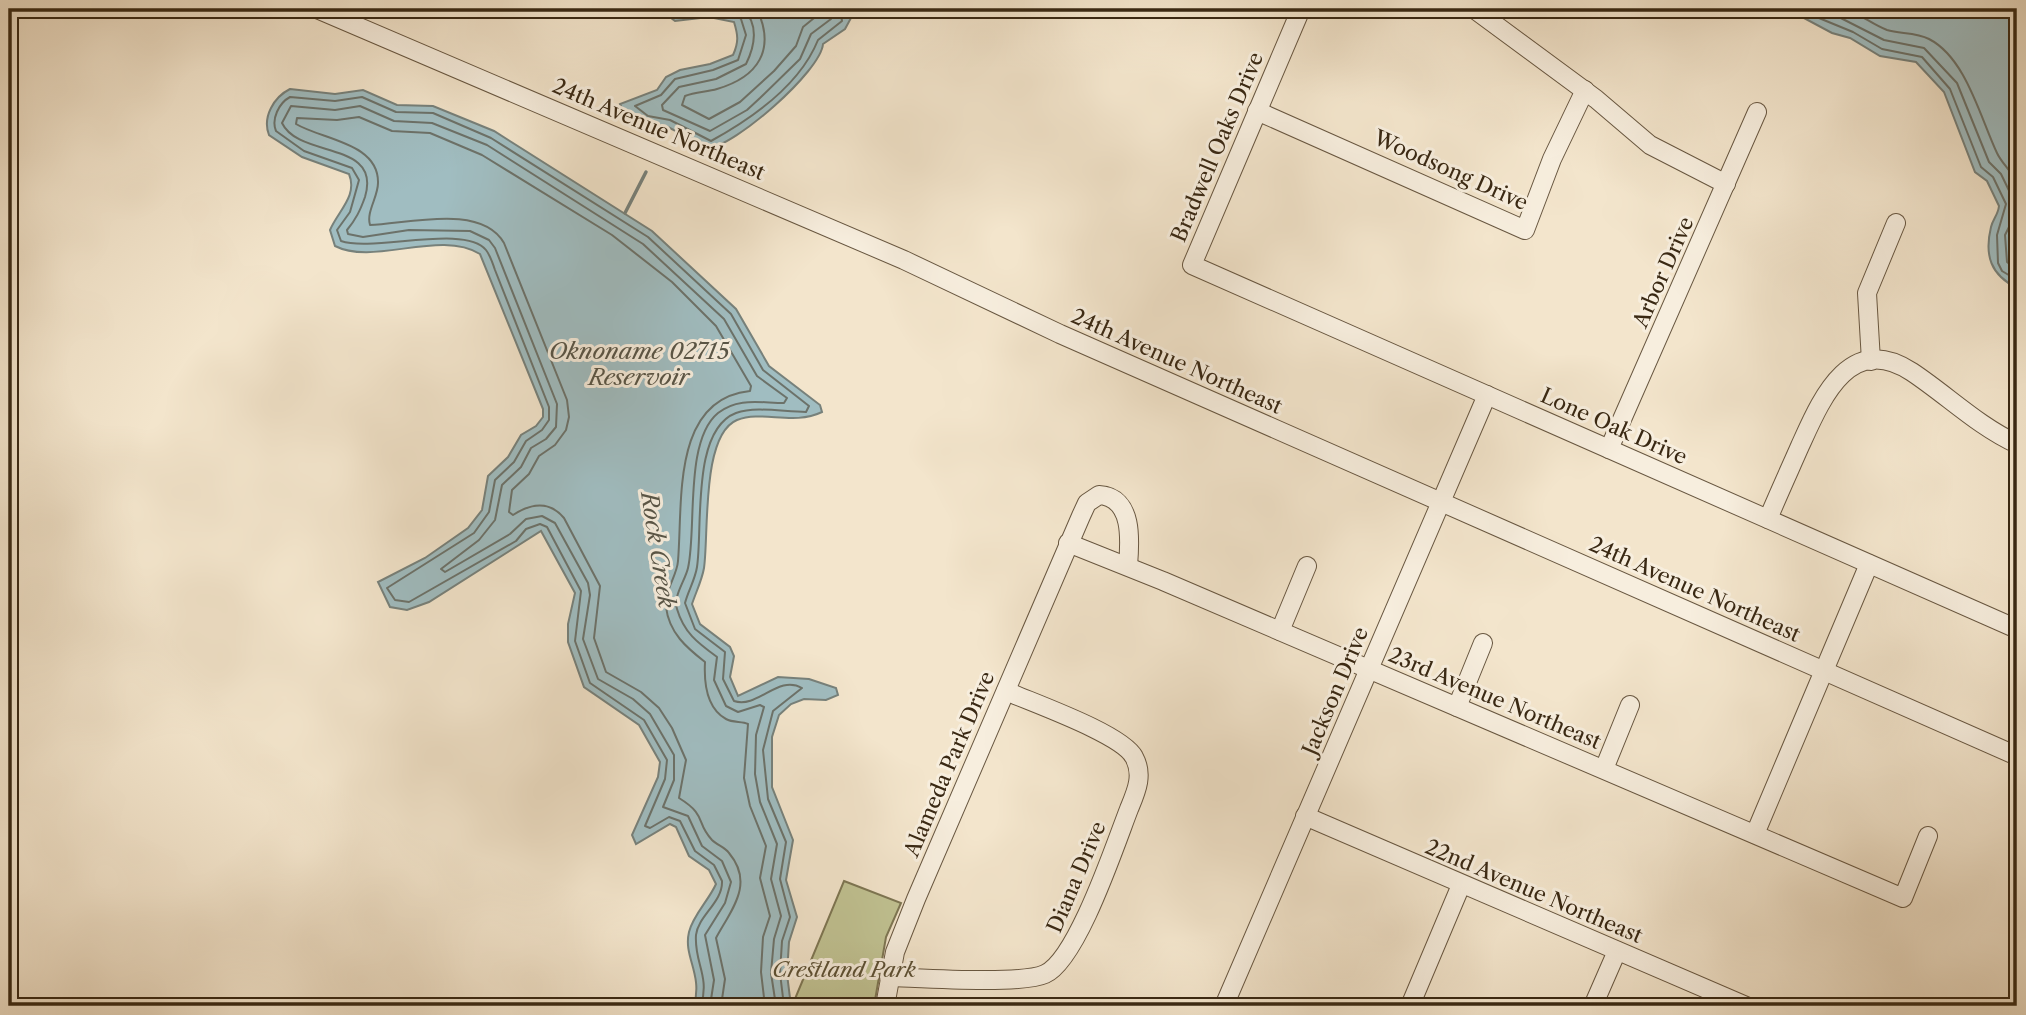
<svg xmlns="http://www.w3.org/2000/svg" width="2026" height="1015" viewBox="0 0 2026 1015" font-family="'Libre Caslon Text',serif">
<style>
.green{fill:#c1c393;stroke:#7d7653;stroke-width:2}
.water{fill:#a0bdc1;stroke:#77817b;stroke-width:2}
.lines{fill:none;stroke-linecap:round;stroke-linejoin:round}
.shore{stroke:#6c726a;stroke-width:2}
.stream{stroke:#77817b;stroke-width:3.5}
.minor-casing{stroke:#685741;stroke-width:20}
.minor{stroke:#f7eede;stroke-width:18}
.labels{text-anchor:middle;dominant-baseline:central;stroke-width:6;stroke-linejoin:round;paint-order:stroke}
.street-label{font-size:21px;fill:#392813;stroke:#f7eede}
.park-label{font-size:21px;font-style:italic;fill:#5b4f33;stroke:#f7eede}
.water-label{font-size:23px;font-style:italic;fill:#585547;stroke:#f7eede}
</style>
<rect width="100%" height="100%" fill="#f3e5cc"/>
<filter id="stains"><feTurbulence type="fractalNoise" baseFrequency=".00286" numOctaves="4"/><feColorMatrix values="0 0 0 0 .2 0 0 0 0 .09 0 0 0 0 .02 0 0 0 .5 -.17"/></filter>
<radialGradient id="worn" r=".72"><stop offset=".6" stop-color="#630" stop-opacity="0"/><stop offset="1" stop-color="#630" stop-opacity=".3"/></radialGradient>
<path class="green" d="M844 881 901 903 886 937 874 1006H792Z"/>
<g class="water">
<path d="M659 9H843L851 18 845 29 823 44C821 71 734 147 708 148L668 127 645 123 623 111 620 104 657 90 666 77 680 70 710 64 733 55C739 42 738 35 734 22L709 17 675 21Z"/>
<path d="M1756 9H2017V288C1991 275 1984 256 1991 227 1993 219 1998 215 1999 206L1987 181 1975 172 1944 92 1916 62 1880 56 1850 38 1832 33 1804 18Z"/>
<path d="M290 89 335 94 363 90 397 105 433 106 494 131 652 231 736 309 769 366 820 405 822 412C793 426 763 410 737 420 701 435 709 534 704 568 702 580 696 592 692 604L700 624 730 647 734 656 730 677 738 696 778 677 809 679 836 688 838 695 826 700 804 699 791 704 779 715 772 737V787L793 840 786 880 797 917 789 942 787 974 791 1006H694C703 973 683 957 689 932 693 915 709 900 716 884L709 870 689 856 676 827 670 824 636 844 632 835 658 777 660 762 639 725 584 687 568 642V624L575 593 541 531 429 602 407 610 390 607 378 582 425 558 468 528 482 510 488 476 508 457 521 435 536 426 543 417V409L480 254C440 229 374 266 335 246L330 230C338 211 358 196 349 174L302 157 269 135C262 117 274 97 290 89Z"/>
</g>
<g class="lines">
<g class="shore">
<path d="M672 9 678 13 709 11 736 15 741 19 746 35 738 60 713 70 675 79 661 95 635 106 648 116 670 120 711 141C753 118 800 85 818 40L842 21 840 9"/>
<path d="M743 9C759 24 755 46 746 64L716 79 679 87 662 105 663 110 710 131 747 110 760 98 800 59 811 34 831 19V9"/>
<path d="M757 9C776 50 758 77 717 89 707 92 695 92 685 96L682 105 709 119 740 102 774 71 796 46 803 27 819 14 820 9"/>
<path d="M1797 9 1853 32 1882 49 1922 57 1950 89 1981 167 1993 177 2006 204 1997 235 1998 263 2002 271 2017 280"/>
<path d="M1823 9 1884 40 1924 48 1957 83 1989 162 2001 174 2015 203 2012 221 2005 235 2007 262 2017 270"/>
<path d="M1843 9C1860 13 1871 24 1887 30 1900 34 1916 32 1929 39 1966 58 1980 117 1997 153 2002 164 2012 171 2017 184"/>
<path d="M701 1006C710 975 694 963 696 935 698 916 723 902 722 881L714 865 695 851 680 821 669 817 650 828 645 826 665 779 667 760 644 720 590 683 575 641 581 591 547 527 540 524 526 529 516 541 409 602 395 600 387 588 474 533 489 512 495 480 514 462 526 441 542 430 549 420V407L495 270C493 264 490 255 486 250 465 224 373 252 341 241L337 230 350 212 359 180 352 168 304 151 276 131C271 119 279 103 290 97L335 101 362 97 396 112 433 113 491 138 648 237 731 314 763 370 809 406 806 412C784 412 756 406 736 413 691 430 703 528 697 567 695 580 688 591 685 603L695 629 725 652 723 679 734 701C758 709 778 674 802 688L773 711 763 750 768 799 786 842 780 879 790 917 782 941 780 973 784 1006"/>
<path d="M710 1006 714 980 705 935 725 903 731 882 722 861 702 846 688 816 663 807 674 780V755L650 714 633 699 598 679 583 639 590 595 588 583 555 523 542 516 526 519 510 534 445 572 441 569 479 540 495 520 502 485 521 467 531 448 546 439 556 427 557 404 495 248 489 240 470 231 409 230 363 237 348 234 347 230C356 219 360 211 365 197 382 140 299 159 282 123L291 106 335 110 360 106 394 121 432 123 487 145 643 244 724 319 757 376 787 398 784 403C761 403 738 397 718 413 684 441 697 529 688 568 685 581 673 596 677 609 684 633 698 643 717 657L714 680 726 706 738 712 760 705 764 707 756 735 755 774 760 802 777 844 771 879 781 916 774 939 771 973 776 1006"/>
<path d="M721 1006 725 979 716 938C731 910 755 884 729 853 725 847 717 845 712 840 695 822 708 816 679 798L686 760 672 728 659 708 641 692 606 672 594 638 600 586 564 518C549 500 530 504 513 515L509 512 512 490 529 474 539 456 555 445 566 430 569 417 567 400 504 243C481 203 407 224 370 225 366 212 378 197 378 183 379 143 323 140 296 124L297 118 337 120 359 117 392 131 430 133 482 155 612 235 672 282 716 326 751 386 750 391C671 399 683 503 678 561 677 576 664 591 666 607 669 633 687 648 705 662 704 681 706 708 726 719 733 723 742 721 748 724L744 778 750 806 766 846 760 878 770 916 763 937 761 972 765 1006"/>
</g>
<path class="stream" d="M625 213 646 172"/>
<g class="minor-casing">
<g id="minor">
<path d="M317 9 904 260 1060 334 2017 756"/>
<path d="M1301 9 1192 265 2017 629"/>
<path d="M1474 9 1596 99 1650 145 1726 184"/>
<path d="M1257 111 1525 230 1552 159 1585 90"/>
<path d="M1871 361 1867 293 1896 223"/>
<path d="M1609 449 1757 112"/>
<path d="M1768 519C1778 495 1789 471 1800 446 1821 400 1849 331 1912 372 1948 396 1978 426 2017 444"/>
<path d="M1068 543 1163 581 1903 898 1928 836"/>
<path d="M1280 631 1307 566"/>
<path d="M1457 707 1483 643"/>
<path d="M1604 769 1630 705"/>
<path d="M1305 816 1746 1006"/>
<path d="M1755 834 1869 564"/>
<path d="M889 977C921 978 1021 985 1045 974 1077 960 1115 845 1129 809 1136 792 1144 775 1134 757 1122 734 1033 703 1006 691"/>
<path d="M885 1006 895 952 916 899 1081 516 1087 503 1099 495C1134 497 1130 542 1128 566"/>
<path d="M1224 1006 1487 395"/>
<path d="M1410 1006 1461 885"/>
<path d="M1593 1006 1617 951"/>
</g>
</g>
<use href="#minor" class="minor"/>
</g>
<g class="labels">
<g class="street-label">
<text transform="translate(659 129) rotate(23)">24th Avenue Northeast</text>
<text transform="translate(1217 147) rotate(-67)">Bradwell Oaks Drive</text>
<text transform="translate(1451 170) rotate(24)">Woodsong Drive</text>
<text transform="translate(1663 272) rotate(-66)">Arbor Drive</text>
<text transform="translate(1177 361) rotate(24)">24th Avenue Northeast</text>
<text transform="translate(1614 426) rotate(24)">Lone Oak Drive</text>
<text transform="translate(1695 589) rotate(24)">24th Avenue Northeast</text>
<text transform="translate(1335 691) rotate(-67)">Jackson Drive</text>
<text transform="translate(1495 698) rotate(23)">23rd Avenue Northeast</text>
<text transform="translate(949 764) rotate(-67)">Alameda Park Drive</text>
<text transform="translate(1076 877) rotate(-67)">Diana Drive</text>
<text transform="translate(1534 891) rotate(23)">22nd Avenue Northeast</text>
</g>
<g class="park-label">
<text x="844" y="969">Crestland Park</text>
</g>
<g class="water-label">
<text x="639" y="351">Oknoname 02715<tspan x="639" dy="26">Reservoir</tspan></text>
<text transform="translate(658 550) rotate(81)">Rock Creek</text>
</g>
</g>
<rect width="2026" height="1015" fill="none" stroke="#f3e5cc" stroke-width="35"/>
<rect x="10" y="10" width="2005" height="994" fill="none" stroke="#392813" stroke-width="3.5"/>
<rect x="18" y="18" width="1991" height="980" fill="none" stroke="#392813" stroke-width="2"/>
<rect width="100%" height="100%" filter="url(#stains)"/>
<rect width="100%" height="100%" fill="url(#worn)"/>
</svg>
